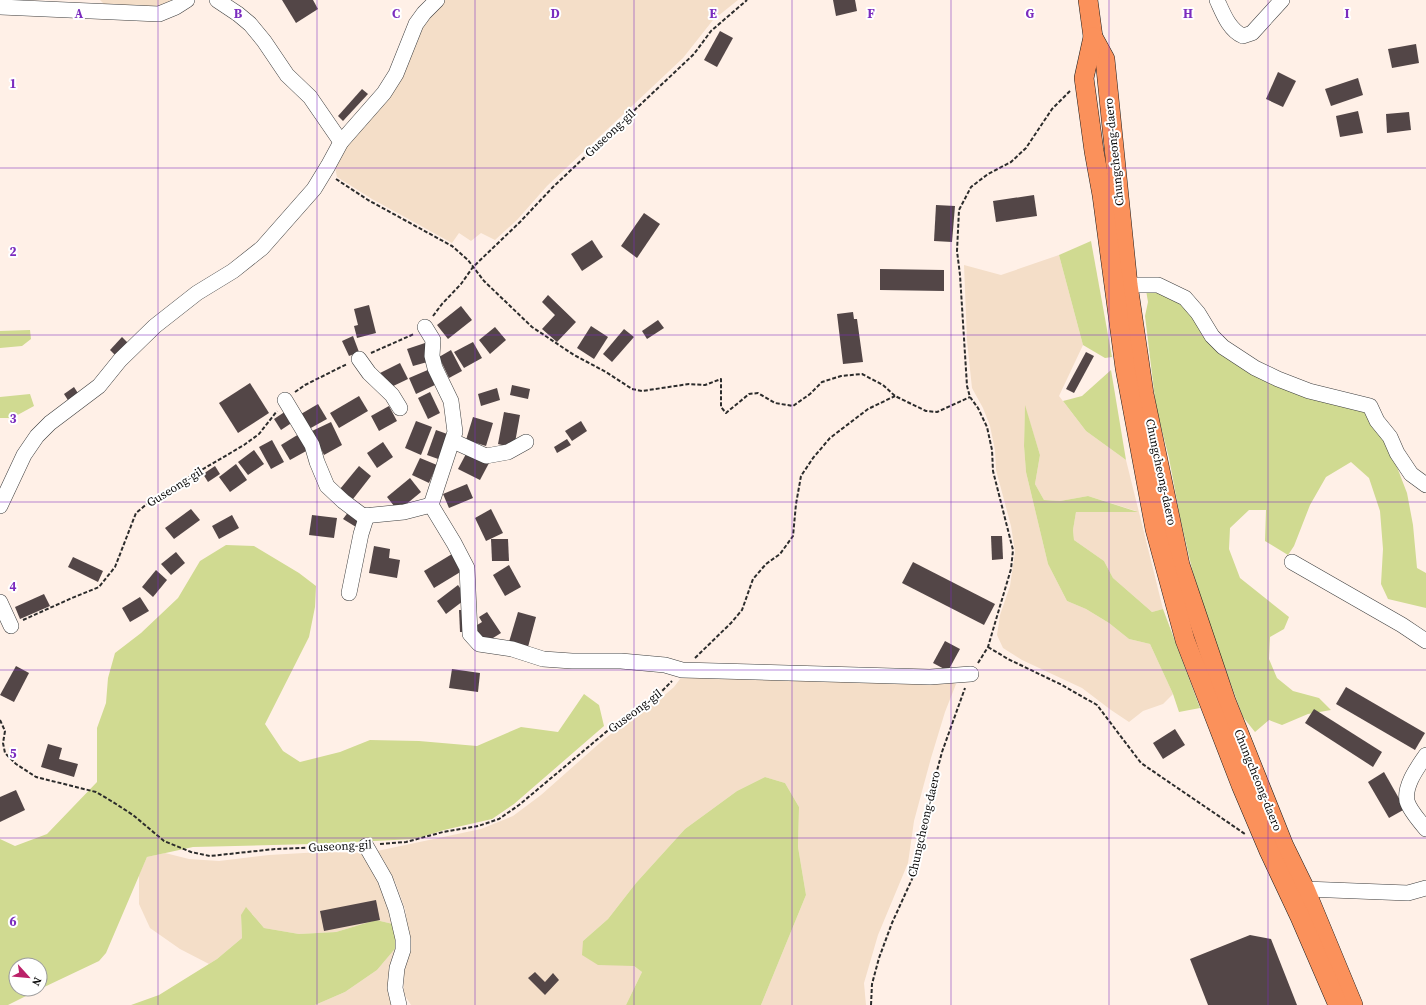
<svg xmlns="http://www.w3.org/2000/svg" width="1426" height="1005" viewBox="0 0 1426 1005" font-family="'Source Serif 4',serif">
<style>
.farmland{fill:#f4dec8}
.forest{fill:#d0da91}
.building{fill:#534647}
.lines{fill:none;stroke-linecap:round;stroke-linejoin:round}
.minor-casing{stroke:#3d3d3d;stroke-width:16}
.major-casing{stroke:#1b1b1b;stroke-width:20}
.path{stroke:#2c2c2c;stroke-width:2;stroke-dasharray:4 2;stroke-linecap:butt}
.minor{stroke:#fff;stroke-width:15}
.major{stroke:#fb915b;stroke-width:19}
.grid{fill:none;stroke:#7b2cbf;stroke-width:1;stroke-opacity:0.55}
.labels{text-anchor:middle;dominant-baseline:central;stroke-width:4;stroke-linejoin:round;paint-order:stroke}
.street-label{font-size:12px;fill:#0a0a0a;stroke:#fff}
.grid-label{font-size:13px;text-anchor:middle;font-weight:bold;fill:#7b2cbf;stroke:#fff;stroke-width:4;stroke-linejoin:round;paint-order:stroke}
</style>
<rect width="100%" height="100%" fill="#fff0e7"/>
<g class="farmland">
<path d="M100 0H180L166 8 106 6Z"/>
<path d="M443 0H738L713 20 683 58 547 186 517 220 495 240 481 233 471 241 459 233 452 243 372 199 337 177 335 167 347 143 386 101 400 82 419 31Z"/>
<path d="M1059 255 1083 345 1059 396 1086 431 1126 460 1163 609 1152 612 1113 578 1104 561 1074 540 1073 530 1076 512 1136 511 1088 496 1060 501 1044 500 1035 484 1040 455 1025 407 1024 446 1026 472 1048 564 1067 601 1086 609 1109 623 1129 639 1150 644 1173 694 1163 704 1143 711 1129 722 1111 710 1082 688 1022 660 1003 648 997 635 1000 615 1010 586 1015 552 1011 526 996 470 995 450 990 426 983 408 972 388 967 341 964 265 1001 275Z"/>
<path d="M683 675 943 680 956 684 945 712 931 758 914 821 908 863 878 935 864 983 866 1005H761L806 895 798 847 799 807 785 783 765 777 737 791 685 829 636 883 608 919 583 941 634 966 642 972 626 1005H411L404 994V969L410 941 405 909 396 884 383 859 377 851 481 829 513 816 541 795 602 741 639 712 660 699 674 687Z"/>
<path d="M321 852 359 853 371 859 393 924 376 920 336 932 299 934 264 928 252 914 241 915 242 938 217 959 209 964 180 949 150 928 139 904V875L147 857 165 853 189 859 219 861 269 855Z"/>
<path d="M399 944 393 1005H315L345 992 377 970Z"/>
</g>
<g class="forest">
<path d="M1091 241 1112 357 1105 358 1083 345 1059 255Z"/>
<path d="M1146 290H1160L1182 301 1216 346 1367 410 1390 449 1407 493 1413 525 1417 568 1426 573V608L1388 599 1381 584 1383 549 1380 511 1369 478 1351 462 1326 477 1310 505 1294 546 1288 555 1265 541 1266 510H1249L1230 528 1229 549 1240 578 1289 617 1284 629 1270 637 1269 659 1277 678 1293 691 1319 698 1331 710 1308 714 1282 725 1269 720 1255 732 1243 717 1211 630 1192 569 1180 517 1169 458 1156 407 1145 316 1148 302Z"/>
<path d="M30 330 31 339 22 346 0 348V331Z"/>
<path d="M1111 370 1126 460 1086 431 1063 401 1082 396Z"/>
<path d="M30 394 34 406 12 418H0V397Z"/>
<path d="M1025 405 1040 455 1035 484 1044 500 1060 501 1088 496 1138 512H1076L1073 530 1074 540 1104 561 1113 578 1152 612 1163 609 1200 708 1179 712 1173 694 1150 644 1129 639 1109 623 1086 609 1067 601 1048 564 1026 472 1024 446Z"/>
<path d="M226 545 254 546 299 573 316 586 315 607 309 637 265 724 283 751 300 762 340 752 370 740 419 741 477 746 521 727 558 732 584 694 599 705 604 726 514 804 492 819 444 830 415 839 312 844 193 847 147 857 106 953 99 961 40 989V965H16V989H40L8 1005H0V839L15 846 47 834 97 782V728L106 703 108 678 115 653 141 633 178 598 200 561Z"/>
<path d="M765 777 785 783 799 807 798 847 806 895 761 1005H626L642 972 634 966 598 965 582 955 583 941 608 919 636 883 685 829 737 791Z"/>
<path d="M246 907 264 928 299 934 336 932 376 920 393 924 399 944 377 970 345 992 315 1005H131L159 995 217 959 242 938 241 915Z"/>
</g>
<g class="building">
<path d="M282 0H313L318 9 296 23Z"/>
<path d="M833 0H855L857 11 836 16Z"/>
<path d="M720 31 733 38 717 67 704 60Z"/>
<path d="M1416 44 1419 63 1392 68 1388 49Z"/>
<path d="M1278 72 1296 81 1283 107 1266 99Z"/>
<path d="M1358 78 1363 95 1331 106 1325 89Z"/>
<path d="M362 89 368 94 343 121 338 116Z"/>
<path d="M1358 111 1363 133 1340 137 1336 116Z"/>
<path d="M1409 112 1411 130 1387 133 1386 114Z"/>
<path d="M1034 195 1037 216 996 222 993 201Z"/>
<path d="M936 205 955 206 952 242 934 241Z"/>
<path d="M644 213 660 224 637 258 621 246Z"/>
<path d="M592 240 603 257 582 271 571 254Z"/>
<path d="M880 269 944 270V291L880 290Z"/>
<path d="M548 295 576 322 557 342 542 329 555 315 542 302Z"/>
<path d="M369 305 376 333 357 338 354 326 358 325 354 309Z"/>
<path d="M461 306 472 320 448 339 437 325Z"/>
<path d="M853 312 854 319H857L863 362 843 364 837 314Z"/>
<path d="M658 320 664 328 647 339 642 331Z"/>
<path d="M591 326 608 337 594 359 577 348Z"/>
<path d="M495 327 506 340 490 354 479 340Z"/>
<path d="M624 329 634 337 612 362 603 354Z"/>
<path d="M353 336 359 352 349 356 342 341Z"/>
<path d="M122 337 128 343 117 357 110 350Z"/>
<path d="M473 342 482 358 464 368 454 352Z"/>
<path d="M425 343 431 361 413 366 407 349Z"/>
<path d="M451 350 462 371 449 378 439 357Z"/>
<path d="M1086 352 1094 356 1074 393 1066 389Z"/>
<path d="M400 363 408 379 387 389 380 373Z"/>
<path d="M430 369 437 384 416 394 409 378Z"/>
<path d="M250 383 269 413 238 433 219 403Z"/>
<path d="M512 385 530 389 528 399 510 395Z"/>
<path d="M74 387 81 398 71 405 64 394Z"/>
<path d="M497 388 500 400 481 406 478 394Z"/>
<path d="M430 392 440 413 428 419 418 398Z"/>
<path d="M359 396 368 411 339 428 330 413Z"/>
<path d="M318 404 327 419 309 429 301 414Z"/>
<path d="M389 406 397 421 379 431 371 416Z"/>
<path d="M286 411 293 422 281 430 274 419Z"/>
<path d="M504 412 520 415 514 448 498 444Z"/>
<path d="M473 417 493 423 486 446 466 440Z"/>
<path d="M416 421 432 427 421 455 405 448Z"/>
<path d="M581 421 587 431 572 441 565 431Z"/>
<path d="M331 422 342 445 324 455 312 431Z"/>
<path d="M436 430 450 435 441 460 427 455Z"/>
<path d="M299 434 308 450 290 460 281 445Z"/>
<path d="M567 439 571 445 557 453 554 447Z"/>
<path d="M272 440 284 462 271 469 259 447Z"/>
<path d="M383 442 393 457 377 468 367 453Z"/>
<path d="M254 450 264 464 248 475 238 462Z"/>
<path d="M467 452 489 463 480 480 458 469Z"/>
<path d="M420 458 437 465 429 483 412 475Z"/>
<path d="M236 464 247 480 230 492 219 477Z"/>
<path d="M215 466 220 474 208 482 203 474Z"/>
<path d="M359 466 371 476 353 499 340 489Z"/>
<path d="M410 478 421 492 398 511 387 497Z"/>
<path d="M467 484 473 498 449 508 443 494Z"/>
<path d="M191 509 200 520 174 539 165 528Z"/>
<path d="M491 509 503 533 486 541 475 518Z"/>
<path d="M349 511 361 519 356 527 343 519Z"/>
<path d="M232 515 239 528 219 539 212 526Z"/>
<path d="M312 515 337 518 334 538 309 535Z"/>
<path d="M991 536H1002L1003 559 992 560Z"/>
<path d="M491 539H508L509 561H492Z"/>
<path d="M374 546 390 549 389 558 400 560 397 578 369 573Z"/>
<path d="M176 552 185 563 171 575 161 564Z"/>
<path d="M452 554 462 571 434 588 424 571Z"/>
<path d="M73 557 103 571 98 582 68 567Z"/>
<path d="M913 562 995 604 984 625 902 583Z"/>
<path d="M509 565 521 587 505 596 493 575Z"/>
<path d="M156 570 167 580 153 597 142 587Z"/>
<path d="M458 585 467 598 446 614 437 601Z"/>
<path d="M44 594 50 606 20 619 15 607Z"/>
<path d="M140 597 149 611 130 622 122 608Z"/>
<path d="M459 610H467L468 632H460Z"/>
<path d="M487 612 501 633 485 643 474 627 482 622 479 617Z"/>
<path d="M518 612 536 617 528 647 509 642Z"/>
<path d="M945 641 960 649 948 671 933 663Z"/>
<path d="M16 666 29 673 14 702 0 695Z"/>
<path d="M452 669 480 673 478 692 449 688Z"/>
<path d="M1346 687 1425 733 1415 750 1336 704Z"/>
<path d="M1314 709 1382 752 1373 767 1305 723Z"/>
<path d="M1175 729 1185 745 1163 759 1153 743Z"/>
<path d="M48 744 62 748 59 759 78 764 74 777 41 767Z"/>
<path d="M1384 772 1405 809 1389 818 1368 782Z"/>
<path d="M16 790 25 810 0 822V797Z"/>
<path d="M376 900 380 920 324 931 320 911Z"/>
<path d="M1250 935 1271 939 1297 1005H1208L1190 959Z"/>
<path d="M535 972 545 982 553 973 559 980 545 995 528 978Z"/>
</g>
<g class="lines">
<g class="minor-casing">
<g id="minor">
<path d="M217 0 238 14 250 24 264 41 287 75 310 97 341 142"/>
<path d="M1217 0C1223 13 1229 30 1243 36L1252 33 1282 0"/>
<path d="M0 7 159 14 176 7 187 0"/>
<path d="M1128 285H1158L1185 298 1198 313 1212 336 1223 347 1255 368 1278 379 1309 391 1370 406 1377 421 1390 437 1397 453 1411 474 1426 485"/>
<path d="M425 327 433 340 432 356 435 368 451 401 455 432 431 505"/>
<path d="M359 359 369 373 392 395 400 408"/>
<path d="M285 400 312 445 317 462 327 486 343 501 363 516 404 512 431 505 454 543 467 568 470 634 479 644 512 649 543 659 572 661H621L665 665 682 670 930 677 971 674"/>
<path d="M453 441 486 456 508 452 526 442"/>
<path d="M0 506 24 455 37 436 50 423 99 386 120 360 155 326 197 293 233 271 262 248 314 189 328 166 341 142 384 93 396 74 416 24 424 13 437 0"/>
<path d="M1292 562 1402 625 1426 641"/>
<path d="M349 593 361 534 367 515"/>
<path d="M0 602 11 626"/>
<path d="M1426 755C1418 767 1404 785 1407 801 1409 809 1420 822 1426 829"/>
<path d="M366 846 385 879 396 909 403 939V950L397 968 395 988 399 1005"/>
<path d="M1305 889 1408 893 1426 888"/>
</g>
</g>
<g class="major-casing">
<g id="major">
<path d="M1088 0 1093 37 1105 59 1128 285 1144 394 1180 565 1226 701 1284 846 1305 889 1353 1005"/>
<path d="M1093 37 1084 78 1094 151 1102 195 1125 368 1155 529 1185 640 1241 785 1269 851 1300 917 1338 1005"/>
</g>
</g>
<g class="path">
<path d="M336 179 368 200 452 246 468 260 484 281 532 327 574 355 606 372 632 389 642 391 689 384 705 385 721 379V407L726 413 749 394 758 393 775 403 793 406 810 394 822 382 841 376 862 374 883 385 895 396 926 411 937 412 970 397"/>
<path d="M433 316 442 304 461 284 473 267 520 222 553 187 694 54 711 31 747 0"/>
<path d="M371 353 414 334"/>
<path d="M295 392 305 385 347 364"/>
<path d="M23 620 72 598 99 587 115 567 136 513 154 498 244 445 259 434 277 411"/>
<path d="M988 647 1008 659 1062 685 1097 705 1141 763 1245 834"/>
<path d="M695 658 731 623 742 610 753 579 766 564 780 554 793 536 796 504 801 476 813 458 830 438 868 409 895 396"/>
<path d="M978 663 988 647 995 623 1011 569 1013 550 993 471 992 450 987 427 978 408 970 397 967 386 960 275 957 251 959 210 971 187 988 174 1011 162 1026 148 1052 109 1070 91"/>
<path d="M0 720 5 731 3 743 5 753 16 764 36 777 96 792 113 802 133 815 164 841 191 852 210 856 275 849 354 846"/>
<path d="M380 844 406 842 443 832 478 826 499 819 519 805 624 717 659 694 672 681"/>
<path d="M871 1005 872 984 879 958 892 923 912 879 918 860 934 782 942 752 965 688"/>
</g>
<use href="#minor" class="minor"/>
<use href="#major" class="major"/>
</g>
<path class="grid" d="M158 0V1005M317 0V1005M475 0V1005M634 0V1005M792 0V1005M951 0V1005M1109 0V1005M1268 0V1005M0 168H1426M0 335H1426M0 502H1426M0 670H1426M0 838H1426"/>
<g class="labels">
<g class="street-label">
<text transform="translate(610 133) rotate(-43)">Guseong-gil</text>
<text transform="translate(1114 152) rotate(-96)">Chungcheong-daero</text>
<text transform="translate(1161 472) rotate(78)">Chungcheong-daero</text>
<text transform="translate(175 487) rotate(-32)">Guseong-gil</text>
<text transform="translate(635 711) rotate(-37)">Guseong-gil</text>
<text transform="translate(1258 780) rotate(68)">Chungcheong-daero</text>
<text transform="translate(924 824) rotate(-77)">Chungcheong-daero</text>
<text transform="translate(340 846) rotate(-3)">Guseong-gil</text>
</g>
</g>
<g class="grid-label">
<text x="79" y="18">A</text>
<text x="238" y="18">B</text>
<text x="396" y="18">C</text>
<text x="555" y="18">D</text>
<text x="713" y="18">E</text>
<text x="871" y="18">F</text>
<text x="1030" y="18">G</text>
<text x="1188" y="18">H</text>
<text x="1347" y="18">I</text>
<text x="13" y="88">1</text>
<text x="13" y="256">2</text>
<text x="13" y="423">3</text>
<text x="13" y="591">4</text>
<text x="13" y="758">5</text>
<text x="13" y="926">6</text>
</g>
<g transform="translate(28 977) rotate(117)"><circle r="19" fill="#ffffff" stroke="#9d9d9d"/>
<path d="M0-3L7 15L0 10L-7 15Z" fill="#bb2169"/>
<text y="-6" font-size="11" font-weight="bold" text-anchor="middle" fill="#0a0a0a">N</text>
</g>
</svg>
